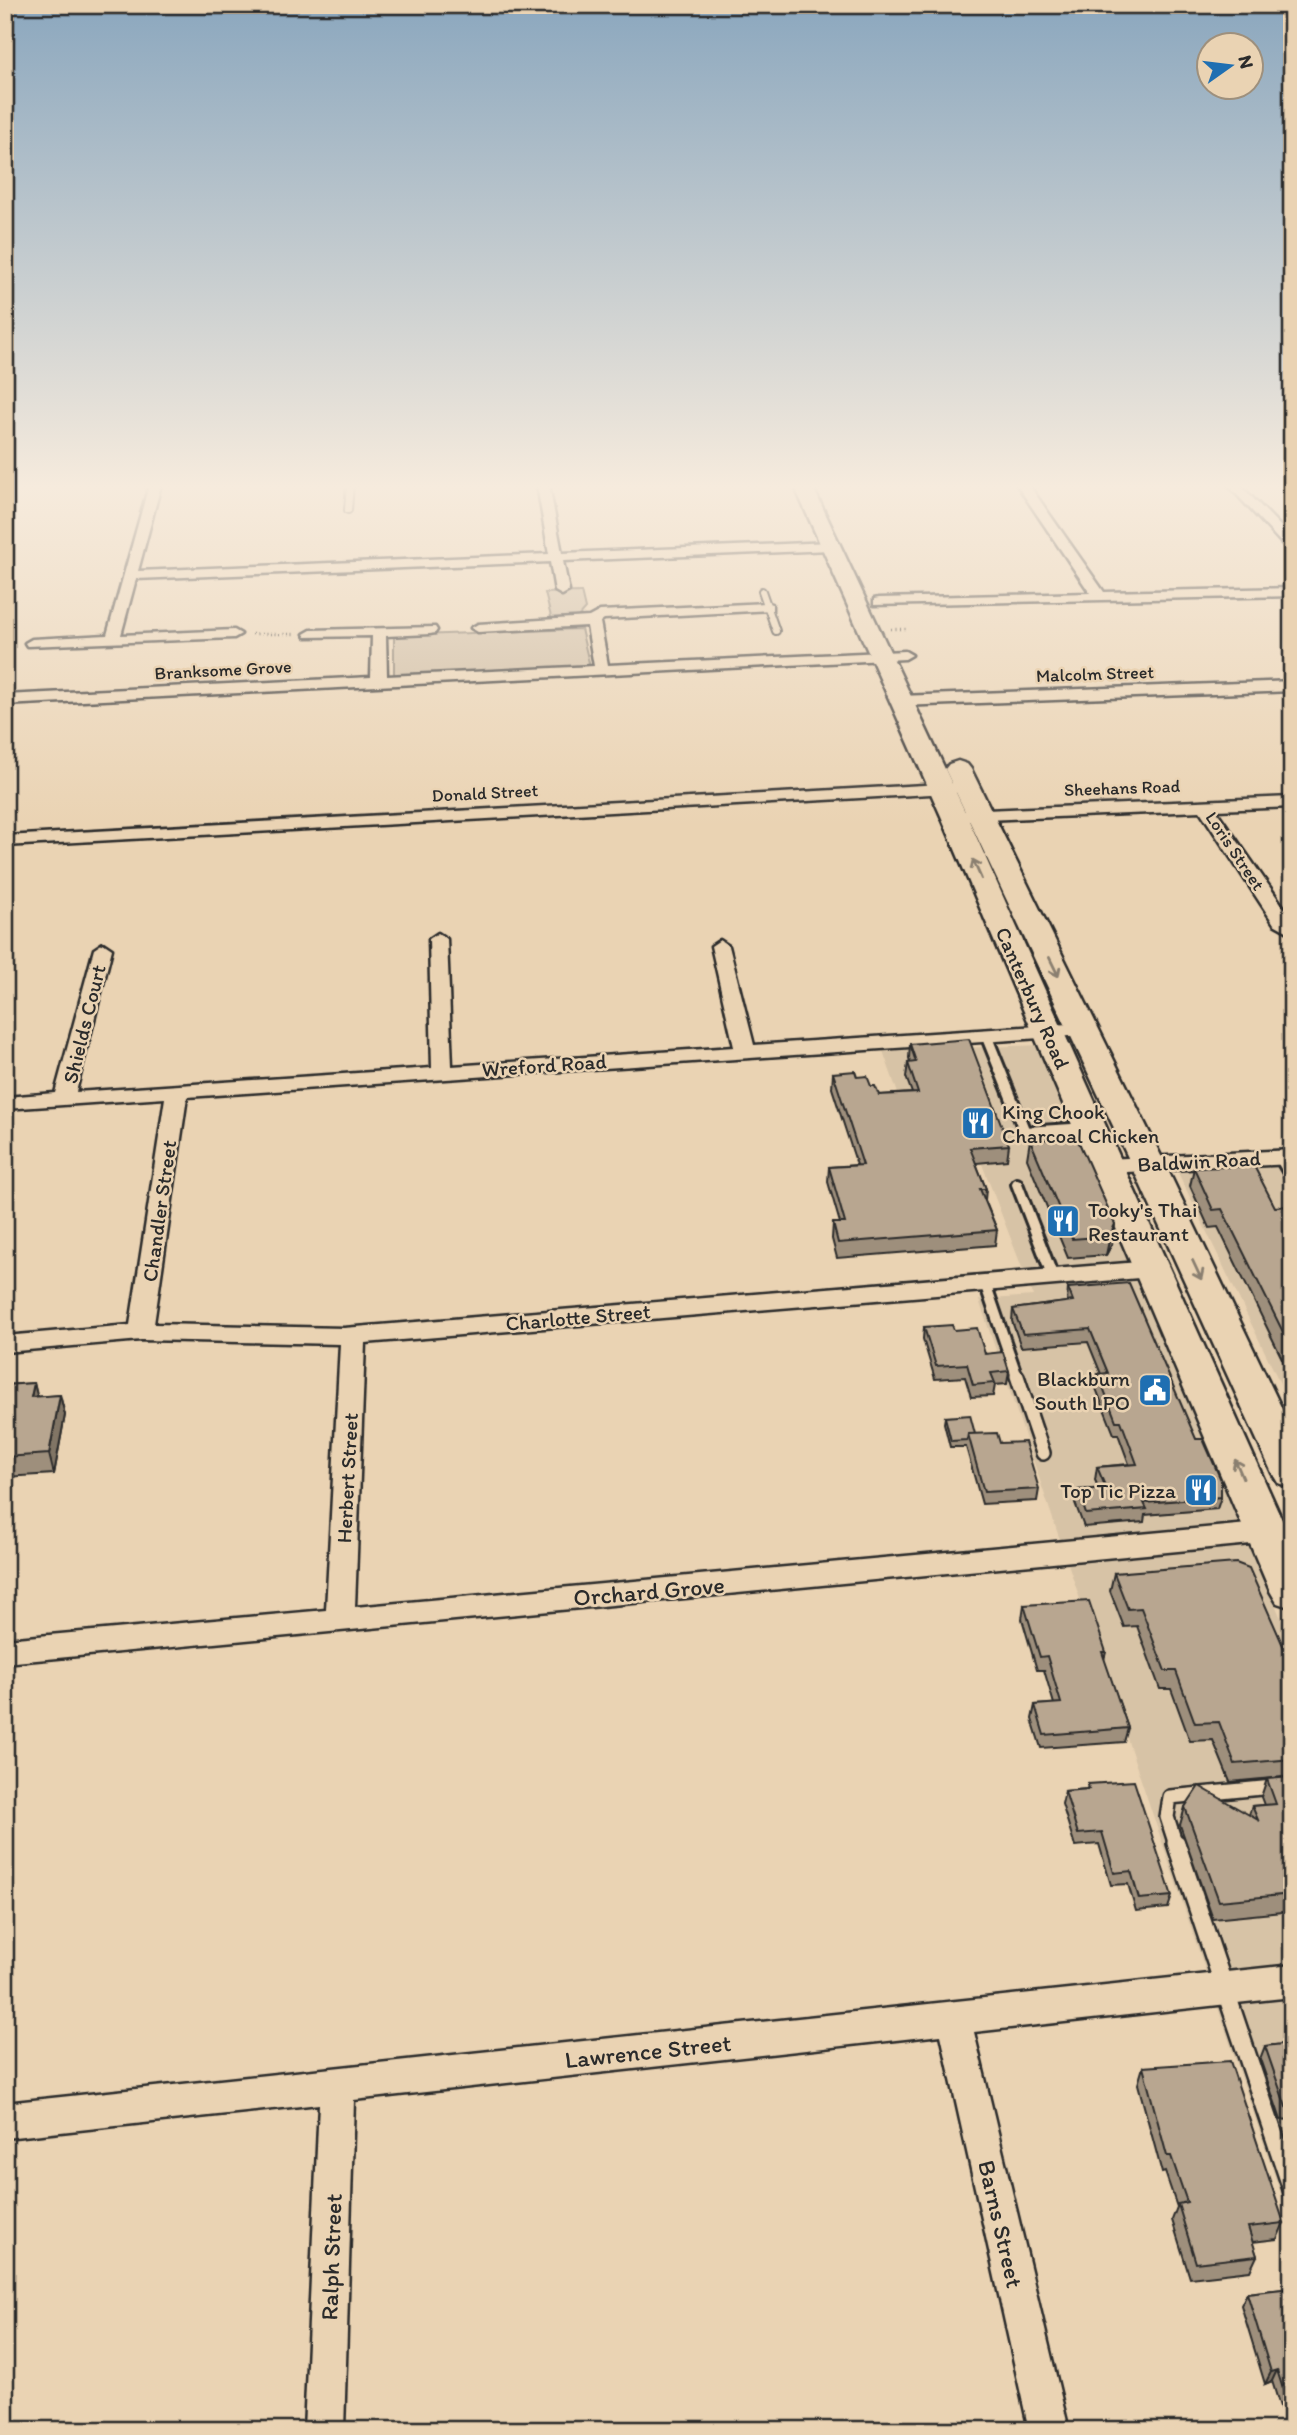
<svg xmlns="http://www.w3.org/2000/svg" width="1297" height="2435" viewBox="0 0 1297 2435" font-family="Itim,sans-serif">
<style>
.built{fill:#d7c3a6}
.green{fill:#cbb89d;stroke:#7b7264;stroke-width:2}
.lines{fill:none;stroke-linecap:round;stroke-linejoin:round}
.service-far3-casing{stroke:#2b2b2b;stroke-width:10}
.service-far2-casing{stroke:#2b2b2b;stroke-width:16}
.service-far1-casing{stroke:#2b2b2b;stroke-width:18}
.service-casing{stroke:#2b2b2b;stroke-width:22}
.minor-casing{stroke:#2b2b2b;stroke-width:5}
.primary-casing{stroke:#2b2b2b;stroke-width:5}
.path{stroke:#2b2b2b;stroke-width:2.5;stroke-dasharray:1 3.5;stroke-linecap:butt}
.service-far3{stroke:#ead3b3;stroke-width:6}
.service-far2{stroke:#ead3b3;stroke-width:10}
.service-far1{stroke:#ead3b3;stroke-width:13}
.service{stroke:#ead3b3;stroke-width:17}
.minor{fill:#ead3b3;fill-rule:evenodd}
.primary{fill:#ead3b3;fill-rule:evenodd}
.wall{fill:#9e8f7c;stroke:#2b2b2b;stroke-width:2}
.shaded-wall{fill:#817465;stroke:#2b2b2b;stroke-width:2}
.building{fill:#b8a690;stroke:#2b2b2b;stroke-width:2}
.oneway{stroke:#8a7f6f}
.labels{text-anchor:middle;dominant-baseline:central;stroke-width:5;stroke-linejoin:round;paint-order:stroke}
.far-street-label{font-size:18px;fill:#2b2b2b;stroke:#ead3b3}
.street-label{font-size:21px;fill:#2b2b2b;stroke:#ead3b3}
.poi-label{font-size:21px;fill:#2b2b2b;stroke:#ead3b3;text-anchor:start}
.near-street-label{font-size:24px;fill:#2b2b2b;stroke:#ead3b3}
</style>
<rect width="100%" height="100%" fill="#ead3b3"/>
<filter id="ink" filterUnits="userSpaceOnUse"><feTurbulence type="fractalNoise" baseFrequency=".0143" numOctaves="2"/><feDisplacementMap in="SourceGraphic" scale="14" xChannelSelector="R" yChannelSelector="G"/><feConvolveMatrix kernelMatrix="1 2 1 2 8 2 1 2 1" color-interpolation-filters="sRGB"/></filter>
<g filter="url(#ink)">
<g class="built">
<path d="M1042 1045 1292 1645V2227L979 1300 1033 1296 982 1164 924 1167 883 1051Z"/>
<path d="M1285 1151 1292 1163V1408L1170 1156Z"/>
</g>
<g class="green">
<path d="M581 592 585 609 577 618 552 621 545 593Z"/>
<path d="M581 629 590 667 394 676V636Z"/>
</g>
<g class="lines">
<g class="service-far3-casing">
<g id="service-far3">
<path d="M348 510 350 485"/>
<path d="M762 591 776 631"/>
</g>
</g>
<g class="service-far2-casing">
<g id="service-far2">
<path d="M986 1035 1025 1132 1087 1128"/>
<path d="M1280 1157 1292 1178"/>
<path d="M1017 1184 1053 1277"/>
<path d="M985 1283 1017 1377"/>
</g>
</g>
<g class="service-far1-casing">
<g id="service-far1">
<path d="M1017 1376 1043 1453"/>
<path d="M1176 1845 1167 1817 1170 1797 1292 1785"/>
</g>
</g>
<g class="service-casing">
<path id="service" d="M1176 1843 1292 2189"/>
</g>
<g class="minor-casing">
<g id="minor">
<path d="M149 485H161L138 571 549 554 537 485H549L562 553 831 542 838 546 831 550 563 561 569 591 562 595 555 591 550 562 136 579 121 635 234 630 241 634 234 638 27 646 25 643 32 639 107 635Z"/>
<path d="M1017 485H1029L1104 592 1292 588V596L874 605V599L879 598 1090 593Z"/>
<path d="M1228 485H1240L1292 538V550L1287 549Z"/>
<path d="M767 603 772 604V610L604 619 600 622 608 665 905 651 912 655 905 659 5 705V695L371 677 372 636 306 637 304 634 311 630 435 627 437 630 435 633 430 634 386 636 387 676 594 666 587 626 478 632 471 628 478 624 589 617 600 611Z"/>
<path d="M1292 681V691L900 706 892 701 900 696Z"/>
<path d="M960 783 968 788 966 792 5 846V836Z"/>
<path d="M1292 797V807L1216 810 1292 919V934L1274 924 1200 811 963 821 954 816 963 811Z"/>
<path d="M438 933 447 939 452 1066 734 1047 711 946 720 940 729 946 754 1045 1083 1023 1090 1025 1093 1029 1090 1033 1083 1035 187 1097 154 1324 344 1328 1151 1261 1159 1264 1163 1269 1159 1274 1151 1277 365 1343 355 1607 1292 1520V1540L5 1663V1639L326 1610 340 1344 141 1340 5 1352V1336L130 1325 165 1098 5 1109V1097L55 1093 94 949 103 943 112 949 76 1092 432 1068 429 939Z"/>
<path d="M1292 1150V1164L1106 1173 1098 1171 1095 1166 1098 1161 1106 1159Z"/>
<path d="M1292 1965V1997L974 2032 1069 2430H1029L941 2035 354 2100 344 2430H304L319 2104 5 2138V2103Z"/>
</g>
</g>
<g class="primary-casing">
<g id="primary">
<path d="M794 485H812L967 816 1292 1542V1608L1277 1603 1270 1591 941 816Z"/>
<path d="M958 761 967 764 971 769 1165 1164 1292 1430V1488L1278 1483 1272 1473 1131 1164 945 769 949 764Z"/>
</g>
</g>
<g class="path">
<path d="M891 629H908"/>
<path d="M252 634H296"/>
</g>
<use href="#service-far3" class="service-far3"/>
<use href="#service-far2" class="service-far2"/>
<use href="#service-far1" class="service-far1"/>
<use href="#service" class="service"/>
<use href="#minor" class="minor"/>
<use href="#primary" class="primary"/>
</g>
<g class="wall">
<path d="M910 1044 1009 1145 1007 1160 976 1163 986 1189 985 1200 997 1230 995 1245 837 1258 832 1239 833 1223H840L828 1182 829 1167 857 1165 832 1088 833 1073 857 1077 871 1086 879 1095 912 1093 906 1077 908 1063 910 1062 909 1058Z"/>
<path d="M1030 1140 1115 1224 1112 1244 1106 1255 1068 1258 1027 1159Z"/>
<path d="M1194 1168 1275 1207 1292 1206V1379L1218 1227 1209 1228 1190 1186Z"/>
<path d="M1068 1288 1196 1439 1221 1497 1217 1509 1145 1515 1144 1522 1084 1527 1075 1503 1078 1490 1099 1489 1095 1480 1097 1467 1129 1464 1118 1434H1114L1095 1386 1098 1374H1101L1088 1342 1021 1347 1012 1321 1013 1309 1067 1302Z"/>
<path d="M924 1327 954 1330 1009 1371 1007 1384 995 1385 993 1396 971 1397 965 1377 935 1379 923 1339Z"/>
<path d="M34 1383 37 1397 60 1395 65 1415 54 1474 5 1477V1385Z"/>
<path d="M945 1417 975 1434 1000 1443 1039 1489 1037 1501 982 1504 966 1447H950L944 1423Z"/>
<path d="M1114 1573 1292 1666V1776L1230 1782 1213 1740 1190 1741 1171 1689H1160L1137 1626 1124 1627 1110 1591Z"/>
<path d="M1024 1605 1106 1652 1104 1660 1128 1728 1124 1742 1041 1748 1032 1719 1035 1705 1054 1704 1044 1670H1037L1022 1619Z"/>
<path d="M1292 1777V1911L1213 1919 1180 1825 1185 1807 1249 1815 1252 1806 1264 1805 1261 1797 1267 1779Z"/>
<path d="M1088 1784 1172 1896 1168 1908 1136 1911 1128 1884 1111 1885 1099 1844 1075 1846 1062 1804 1065 1791 1087 1789Z"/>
<path d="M1292 2043V2119L1281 2120 1260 2059 1265 2046Z"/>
<path d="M1143 2067 1284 2223 1277 2239 1252 2242 1257 2256 1250 2271 1190 2278 1172 2220 1177 2207 1165 2172 1162 2173 1138 2084Z"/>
<path d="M1292 2288V2422L1285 2423 1272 2381 1265 2384 1241 2305 1247 2293Z"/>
</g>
<g class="shaded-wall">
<path d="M1115 1224 1112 1244 1106 1255 1110 1236Z"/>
<path d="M34 1383 39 1403 31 1397Z"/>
<path d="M60 1395 65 1415 54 1474 49 1454Z"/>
<path d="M1277 2370 1272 2381 1265 2384 1271 2372Z"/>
</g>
<g class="building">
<path d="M969 1039 1009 1145 970 1148 986 1189H980L997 1230 838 1243 833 1223H845L829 1167 863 1165 833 1073 855 1071 857 1077 867 1076 871 1086H875L879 1095 918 1093 908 1063 916 1062 910 1044Z"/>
<path d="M1077 1138 1115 1224 1110 1236 1072 1239 1030 1140Z"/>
<path d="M1254 1166 1275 1207 1292 1206V1350L1222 1209 1213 1210 1194 1168Z"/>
<path d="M1129 1283 1196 1439H1203L1221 1480V1497L1144 1503 1147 1509 1086 1514 1078 1490 1106 1488 1097 1467 1137 1464 1121 1421H1116L1098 1374 1108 1373 1090 1329 1023 1334 1013 1309 1073 1301 1068 1288Z"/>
<path d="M952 1325 954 1330 977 1328 985 1354 1003 1352 1009 1371 991 1373 995 1383 973 1385 967 1364 936 1366 924 1327Z"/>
<path d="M34 1383 31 1397 60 1395 49 1454 5 1457V1385Z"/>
<path d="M970 1415 975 1434H968L967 1440 951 1441 945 1417Z"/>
<path d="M997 1433 1000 1443 1025 1442 1039 1489 984 1492 968 1434Z"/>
<path d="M1236 1563 1249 1568 1292 1666V1759L1235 1764 1219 1722 1195 1723 1176 1671H1165L1141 1608 1128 1609 1114 1573Z"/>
<path d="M1089 1601 1106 1652H1102L1128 1728 1044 1735 1035 1705 1061 1703 1047 1656 1040 1657 1024 1605Z"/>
<path d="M1292 1777V1894L1219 1901 1185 1807 1199 1786 1258 1820 1252 1806 1276 1804 1267 1779Z"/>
<path d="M1134 1781 1172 1896 1139 1899 1131 1871 1114 1873 1102 1832 1078 1834 1065 1791 1089 1789 1088 1784Z"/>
<path d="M1292 2043V2106L1286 2107 1265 2046Z"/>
<path d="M1230 2061 1284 2223 1248 2227 1257 2256 1196 2263 1178 2204 1187 2202 1171 2156H1167L1143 2067Z"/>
<path d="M1292 2288V2411H1290L1277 2370 1271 2372 1247 2293Z"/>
<path d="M1282 2428V2430H1264Z"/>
</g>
<defs><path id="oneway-shaft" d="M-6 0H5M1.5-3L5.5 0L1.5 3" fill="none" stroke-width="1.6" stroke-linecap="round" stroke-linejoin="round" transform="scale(1.75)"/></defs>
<g class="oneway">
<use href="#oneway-shaft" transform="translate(977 869) rotate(-114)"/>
<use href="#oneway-shaft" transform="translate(1054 967) rotate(64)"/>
<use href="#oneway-shaft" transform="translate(1197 1270) rotate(65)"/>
<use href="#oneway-shaft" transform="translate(1239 1469) rotate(-113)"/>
</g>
</g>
<linearGradient id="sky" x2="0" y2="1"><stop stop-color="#8ba7be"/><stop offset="0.59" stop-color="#f6ebdd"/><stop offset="1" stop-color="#f6ebdd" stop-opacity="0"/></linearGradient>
<rect width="1297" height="825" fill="url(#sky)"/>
<defs>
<g id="restaurant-square" transform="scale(1.75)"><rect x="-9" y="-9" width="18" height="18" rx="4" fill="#1f6fb2" stroke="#ead3b3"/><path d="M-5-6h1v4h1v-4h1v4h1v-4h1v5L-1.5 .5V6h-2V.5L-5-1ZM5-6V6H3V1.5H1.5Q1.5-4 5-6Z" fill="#fff"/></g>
<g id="civic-square" transform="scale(1.75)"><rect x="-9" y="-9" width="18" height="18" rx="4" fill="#1f6fb2" stroke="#ead3b3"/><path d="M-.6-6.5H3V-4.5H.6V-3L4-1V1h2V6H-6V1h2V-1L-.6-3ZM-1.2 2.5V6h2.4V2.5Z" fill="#fff"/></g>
</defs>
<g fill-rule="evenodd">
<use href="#restaurant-square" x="978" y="1123"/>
<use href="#restaurant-square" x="1063" y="1221"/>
<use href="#civic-square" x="1155" y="1390"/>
<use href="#restaurant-square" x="1201" y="1490"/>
</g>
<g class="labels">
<g class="far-street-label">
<text transform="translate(223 670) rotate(-3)">Branksome Grove</text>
<text transform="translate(1095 674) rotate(-2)">Malcolm Street</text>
<text transform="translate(1122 788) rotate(-2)">Sheehans Road</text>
<text transform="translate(485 793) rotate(-3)">Donald Street</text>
<text transform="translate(1235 851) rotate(56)">Loris Street</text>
</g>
<g class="street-label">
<text transform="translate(1033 998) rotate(66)">Canterbury Road</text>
<text transform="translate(84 1024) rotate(-76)">Shields Court</text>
<text transform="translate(544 1065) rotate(-4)">Wreford Road</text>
<text transform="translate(1199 1161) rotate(-3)">Baldwin Road</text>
<text transform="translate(159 1211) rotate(-82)">Chandler Street</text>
<text transform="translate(578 1317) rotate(-5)">Charlotte Street</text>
<text transform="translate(347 1478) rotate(-87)">Herbert Street</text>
</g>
<g class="poi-label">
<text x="1002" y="1111">King Chook<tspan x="1002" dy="24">Charcoal Chicken</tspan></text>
<text x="1088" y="1209">Tooky's Thai<tspan x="1088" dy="24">Restaurant</tspan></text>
<text x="1130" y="1378" text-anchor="end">Blackburn<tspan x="1130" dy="24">South LPO</tspan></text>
<text x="1176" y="1490" text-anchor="end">Top Tic Pizza</text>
</g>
<g class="near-street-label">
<text transform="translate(649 1591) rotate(-5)">Orchard Grove</text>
<text transform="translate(648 2051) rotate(-6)">Lawrence Street</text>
<text transform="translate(1001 2224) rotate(77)">Barns Street</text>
<text transform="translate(331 2257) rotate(-88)">Ralph Street</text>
</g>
</g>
<rect width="1297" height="2435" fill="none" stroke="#ead3b3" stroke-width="28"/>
<rect x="14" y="14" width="1269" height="2407" fill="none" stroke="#2b2b2b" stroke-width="2.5" filter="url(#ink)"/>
<g transform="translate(1230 66) rotate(76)"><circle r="33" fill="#ead3b3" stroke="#9e907d" stroke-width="2"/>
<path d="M0-5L12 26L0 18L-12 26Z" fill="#1f6fb2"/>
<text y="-10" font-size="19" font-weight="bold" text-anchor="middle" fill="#2b2b2b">N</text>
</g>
</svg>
